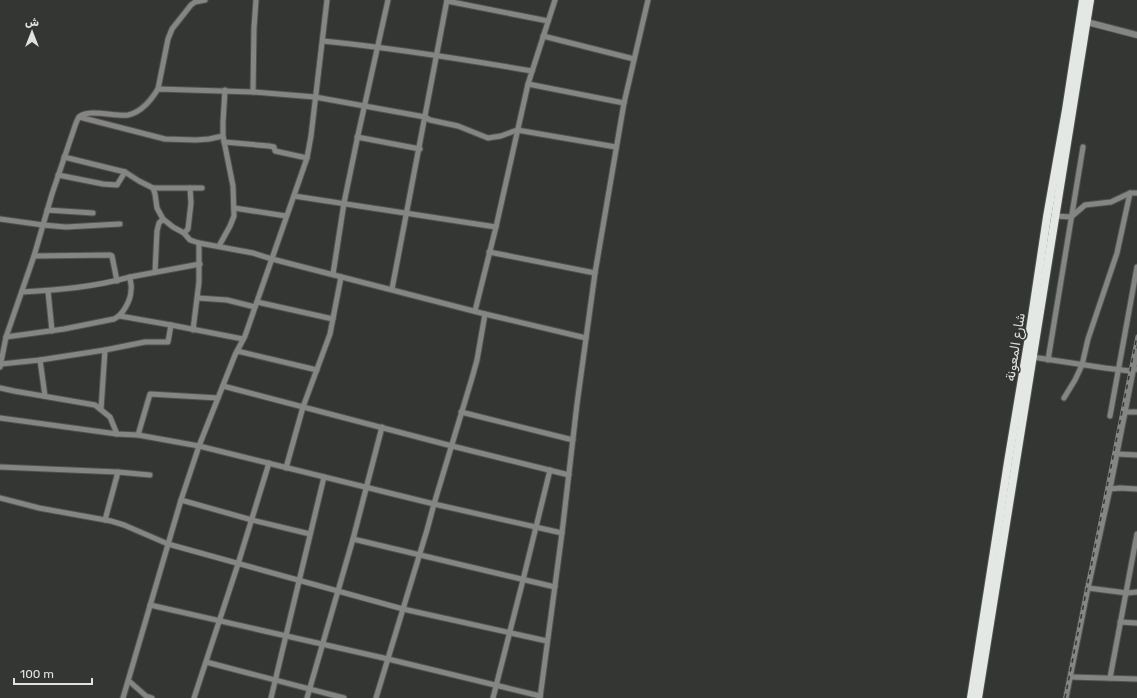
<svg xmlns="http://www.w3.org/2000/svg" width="1137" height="698" viewBox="0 0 1137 698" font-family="Rubik,Cairo,sans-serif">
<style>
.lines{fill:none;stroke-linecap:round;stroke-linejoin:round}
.minor-casing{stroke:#4f524e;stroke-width:7}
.tertiary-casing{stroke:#4f524e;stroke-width:8}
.trunk-casing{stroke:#4f524e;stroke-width:10}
.minor{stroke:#858684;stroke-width:5}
.tertiary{stroke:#858684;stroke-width:6}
.trunk{stroke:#e4e8e4;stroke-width:8}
.rail-casing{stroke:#848784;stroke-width:3}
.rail{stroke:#333632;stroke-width:1.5;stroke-dasharray:4.5;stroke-linecap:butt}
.labels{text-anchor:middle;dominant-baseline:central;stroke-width:3;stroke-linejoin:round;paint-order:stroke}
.street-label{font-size:13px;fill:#e1e3e1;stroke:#333632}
</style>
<rect width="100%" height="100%" fill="#333632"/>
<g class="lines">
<g class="minor-casing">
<g id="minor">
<path d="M447 1 548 21"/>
<path d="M543 36 634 59"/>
<path d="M323 41C393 48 462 59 532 71"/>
<path d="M528 84 624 103"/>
<path d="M158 89 168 39 172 29 191 5 195 2 205 0"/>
<path d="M253 92 254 28 256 0"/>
<path d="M79 117 165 139 196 140 209 139 223 136"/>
<path d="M357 137 420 149"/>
<path d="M224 142 269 146 274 147 275 151 307 158"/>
<path d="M64 157 125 172 139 181 153 188 155 194 157 208 163 219 173 227 184 233 190 240 199 243 253 253 272 259 485 314 586 338"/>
<path d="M58 175 103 184 117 185 125 172"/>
<path d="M153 188H202"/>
<path d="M294 196 496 227 475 311"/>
<path d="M234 208 286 216"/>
<path d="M47 210 93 213"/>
<path d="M1055 216 1071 217 1085 205 1111 202 1130 193"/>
<path d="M0 219 43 225 66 227 120 224"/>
<path d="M496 227 528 84 555 0"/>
<path d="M184 233 188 229 191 203 190 188"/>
<path d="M219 246 230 226 234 216 233 186 223 136V122L225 90"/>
<path d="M489 252 595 273"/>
<path d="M34 256 110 255 112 256 117 281"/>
<path d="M155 272 157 231 159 223 163 219"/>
<path d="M333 274 344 203 358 135 388 0"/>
<path d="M130 277 200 264"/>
<path d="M392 289 447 0"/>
<path d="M48 291 52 331"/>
<path d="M198 298 227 300 255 307"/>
<path d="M257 302 333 319"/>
<path d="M120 316 171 325"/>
<path d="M193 330 199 282V243"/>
<path d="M6 337 64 329 114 319C123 315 131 300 131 290 132 286 130 281 130 277 94 287 59 290 22 292"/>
<path d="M237 351 317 370"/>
<path d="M1032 357 1105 368 1130 371 1137 369"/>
<path d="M40 360 45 396"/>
<path d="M1048 360 1083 147"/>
<path d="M1 364 40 360 105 350 145 342H168L171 325 243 339"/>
<path d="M0 367 6 337 34 256 52 194 76 123C77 121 78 118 79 117 88 108 116 117 128 115 142 112 151 100 158 89L253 92 315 97 425 117 430 120 458 126 488 138 501 136 517 130 616 147"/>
<path d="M223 386 452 446 569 475"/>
<path d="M0 388 14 391 95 405 110 417 117 434"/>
<path d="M1064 398 1075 380 1082 365 1088 339 1117 253 1130 193H1137"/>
<path d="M101 409 105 350"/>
<path d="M461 412 573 440"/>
<path d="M1125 413 1126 412H1137"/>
<path d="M1110 416 1137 267"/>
<path d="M0 418 117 434 138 435 199 446 434 504 562 533"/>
<path d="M138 435 150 394 218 398"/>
<path d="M1117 454 1137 455"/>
<path d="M0 467 118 472 150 475"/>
<path d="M286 468 303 407 330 334 341 277"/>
<path d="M1110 489 1120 488 1137 489"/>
<path d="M0 498 39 508 111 521 124 525 168 544 403 609 547 641"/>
<path d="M181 500 252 520 310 534"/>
<path d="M105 520 118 472"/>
<path d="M353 539 555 587"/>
<path d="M1088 588 1127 593 1137 592"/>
<path d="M150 605 388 659 540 696"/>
<path d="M1120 622 1137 623"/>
<path d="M206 662 344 698"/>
<path d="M1071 677 1137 679"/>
<path d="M1110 678 1137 534"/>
<path d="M129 681 146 696 152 698"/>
<path d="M123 698 181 500 199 446 235 355 245 336 307 158 311 136 327 0"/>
<path d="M194 698 238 564 269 463"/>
<path d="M271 698 324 477"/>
<path d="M307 698 353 539 382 427"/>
<path d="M376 698 427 530 434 504 472 378 477 360 485 314"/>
<path d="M493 698 523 580 550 470"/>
<path d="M540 698 562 533 577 404 595 273 624 103 648 0"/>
<path d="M1066 698 1088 588 1110 489 1137 351"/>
</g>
</g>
<g class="tertiary-casing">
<path id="tertiary" d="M1083 21 1137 35"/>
</g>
<g class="trunk-casing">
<g id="trunk">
<path d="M971 698 1008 462 1028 343 1047 217 1066 110 1083 0"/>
<path d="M978 698 1090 0"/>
</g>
</g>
<use href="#minor" class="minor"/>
<use href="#tertiary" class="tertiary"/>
<use href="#trunk" class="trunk"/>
<g class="rail-casing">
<path id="rail" d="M1065 698 1137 336"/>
</g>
<use href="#rail" class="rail"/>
</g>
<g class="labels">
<g class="street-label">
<text transform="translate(1015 347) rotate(-81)">شارع المعونة</text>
</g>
</g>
<g transform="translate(32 32)" stroke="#333632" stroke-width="3" paint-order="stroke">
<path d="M0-3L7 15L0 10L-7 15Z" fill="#e1e3e1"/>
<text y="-6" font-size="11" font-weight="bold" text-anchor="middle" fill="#e1e3e1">ش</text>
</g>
<path d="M14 678v6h78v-6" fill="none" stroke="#e1e3e1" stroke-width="2"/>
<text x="20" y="678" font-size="12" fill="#e1e3e1" stroke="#333632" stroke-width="3" paint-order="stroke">100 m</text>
</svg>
